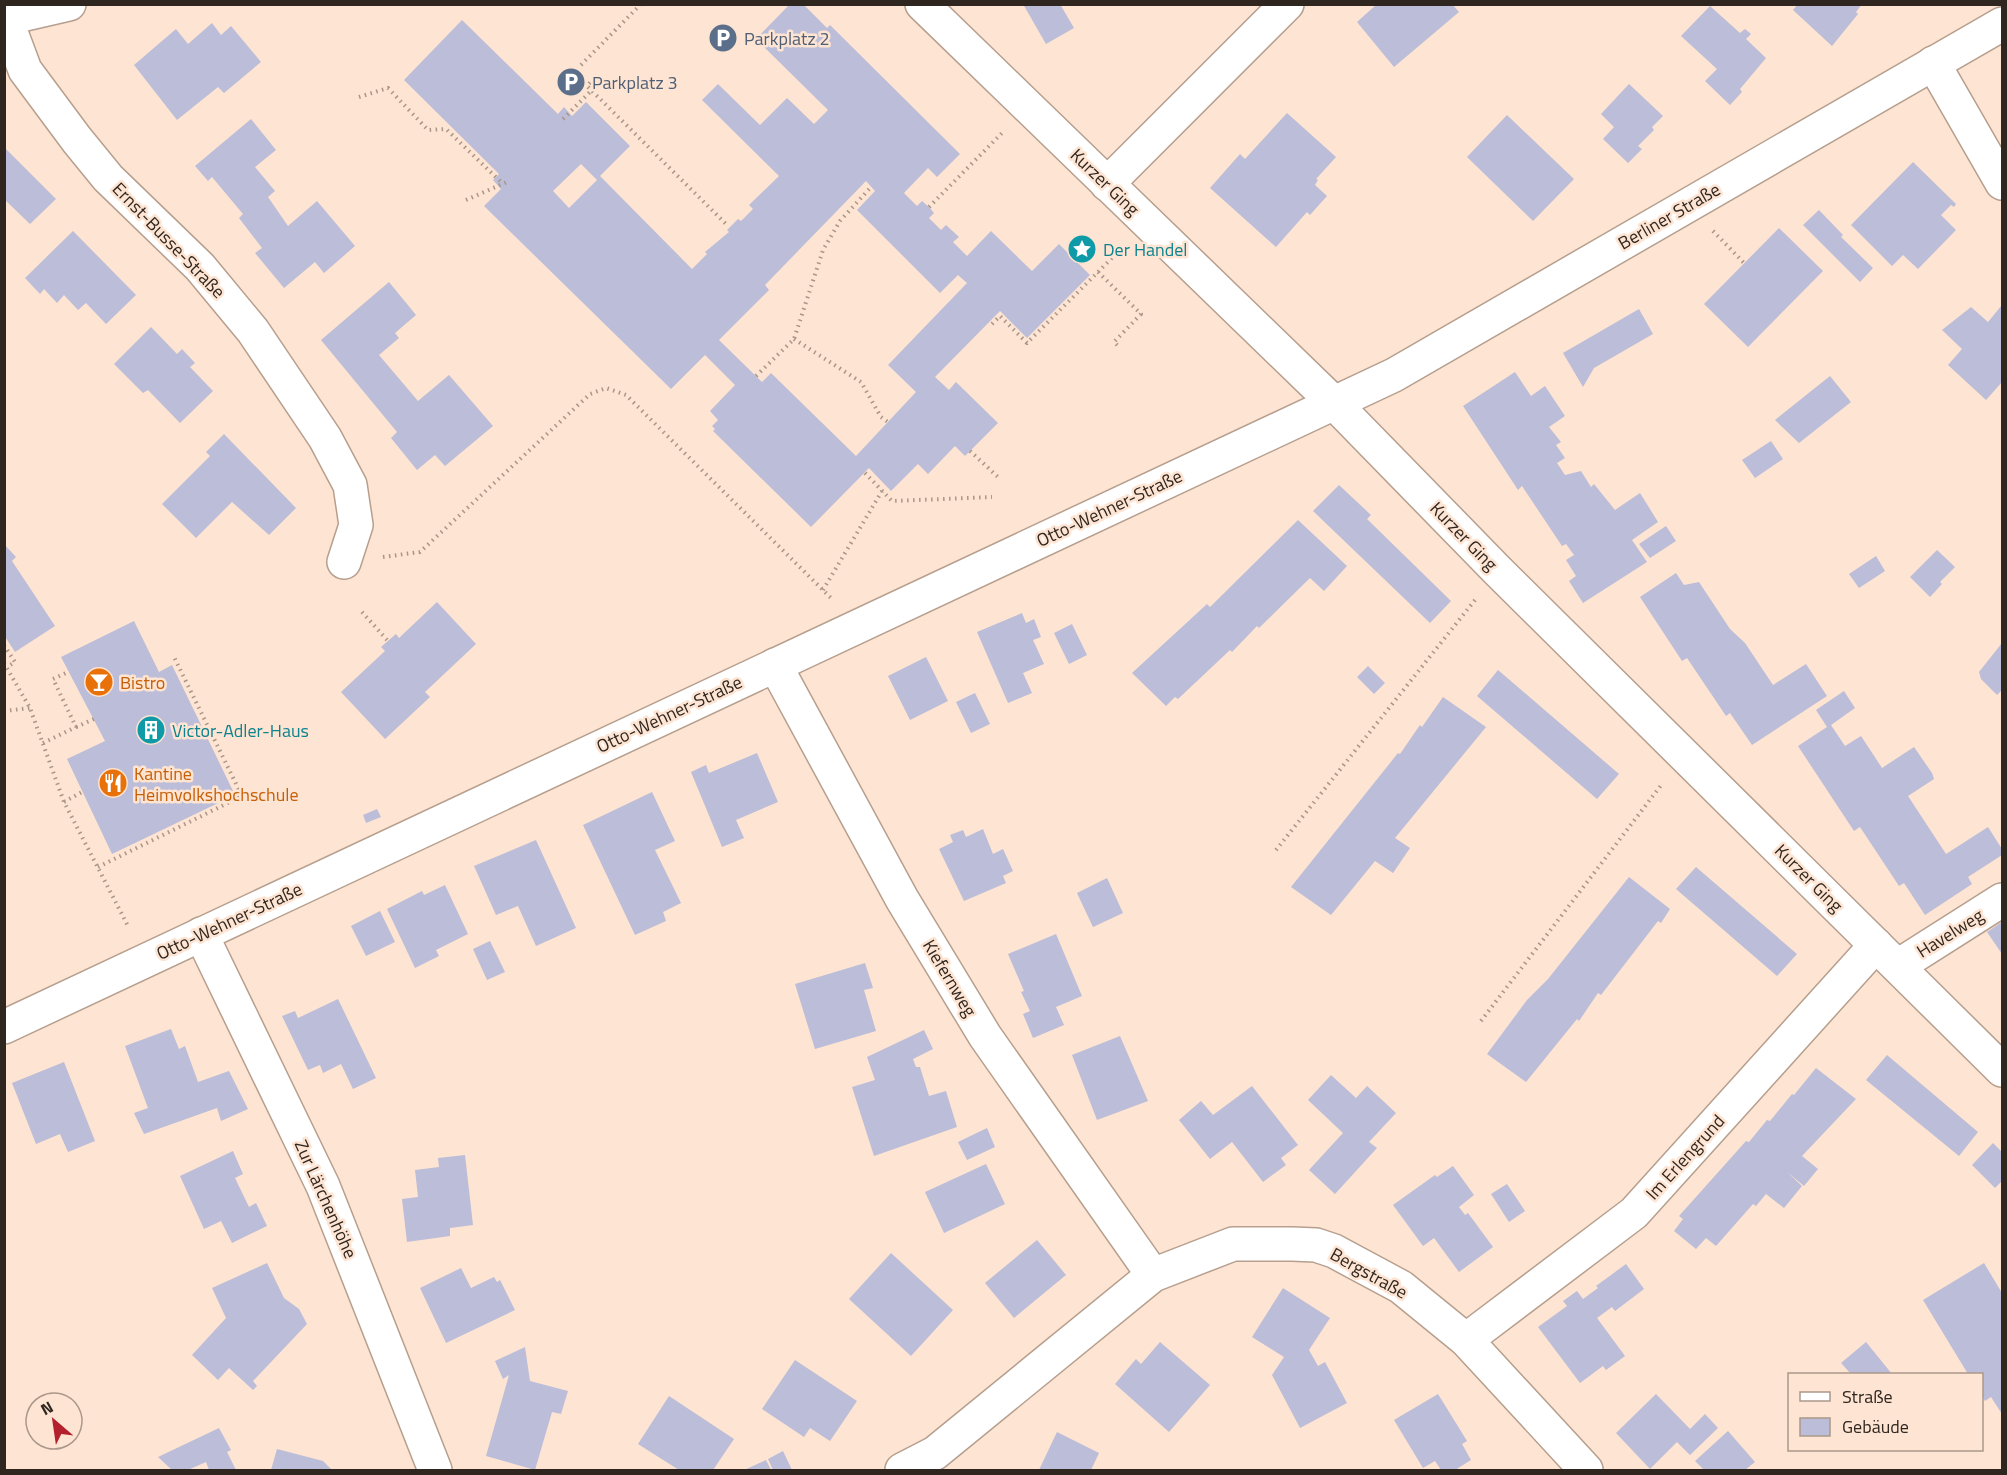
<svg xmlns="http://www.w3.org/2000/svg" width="2007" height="1475" viewBox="0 0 2007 1475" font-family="'Titillium Web',sans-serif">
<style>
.building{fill:#bcbdd8;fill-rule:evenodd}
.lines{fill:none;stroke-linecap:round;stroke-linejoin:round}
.street-casing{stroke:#b69f8e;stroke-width:36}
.path{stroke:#a99688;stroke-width:4;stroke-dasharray:1.5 4.5;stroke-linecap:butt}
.street{stroke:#fff;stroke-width:33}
.labels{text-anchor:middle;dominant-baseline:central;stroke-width:5;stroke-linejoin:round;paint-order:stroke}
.service-label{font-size:18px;fill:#4e5e75;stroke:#fee4d2;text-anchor:start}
.street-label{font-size:18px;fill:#2f261f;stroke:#fee4d2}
.culture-label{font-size:18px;fill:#0d838f;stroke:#fee4d2;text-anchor:start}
.food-label{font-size:18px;fill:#c56008;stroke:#fee4d2;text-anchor:start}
</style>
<rect width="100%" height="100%" fill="#fee4d2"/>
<g class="building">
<path d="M790 4H803L827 28 830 25 960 154 937 177 928 168 904 193 917 206 922 201 929 207 934 213 929 218 941 230 946 225 959 237 953 242 967 256 991 231 1032 271 1059 244 1090 275 1027 338 1000 311 935 377 949 390 956 382 998 423 965 456 955 446 928 474 918 464 891 491 869 468 811 527 713 431 715 429 712 426 718 420 710 411 735 385 705 355 671 389 484 206 501 189 493 180 499 174 404 80 462 20 558 114 564 107 572 116 586 102 630 146 600 176 692 269 707 254 705 252 729 232 727 230 738 219 741 221 753 209 749 205 779 176 702 100 718 84 760 125 787 98 814 124 828 110 756 39ZM581 164 597 180 569 208 553 191ZM866 181 875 191 857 210 940 293 958 275 967 283 888 365 916 392 856 456 771 373 762 382 719 340 769 290 765 285Z"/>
<path d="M1023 4H1060L1074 28 1046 44Z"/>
<path d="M1377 4H1452L1459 12 1394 67 1357 22Z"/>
<path d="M1798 4H1862L1856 12 1858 14 1832 46 1793 10Z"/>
<path d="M1710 6 1740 33 1745 29 1751 34 1746 39 1766 58 1740 89 1742 92 1730 105 1705 81 1717 69 1681 36Z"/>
<path d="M212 23 221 35 231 26 261 62 224 93 218 87 177 120 134 65 176 29 188 44Z"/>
<path d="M1629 84 1663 116 1652 127 1654 130 1638 146 1642 149 1628 163 1603 139 1614 127 1601 114Z"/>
<path d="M1287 113 1336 157 1316 179 1318 180 1315 185 1327 196 1310 215 1307 212 1276 247 1210 188 1240 154 1245 159Z"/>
<path d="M1507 115 1574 179 1533 221 1467 157Z"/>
<path d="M251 119 276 150 255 167 275 191 268 197 288 226 317 201 355 246 324 273 315 262 284 288 255 253 262 248 239 218 243 214 212 177 208 181 195 166Z"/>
<path d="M4 147 56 199 30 224 4 199Z"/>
<path d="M1913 162 1956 204 1954 207 1951 205 1941 215 1956 230 1918 269 1903 255 1892 266 1851 225Z"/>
<path d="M1819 210 1843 235 1841 237 1873 268 1860 282 1803 225Z"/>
<path d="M1779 228 1823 271 1748 347 1704 304Z"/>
<path d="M73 231 136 295 106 324 86 303 78 310 64 295 57 303 44 289 40 294 25 278Z"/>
<path d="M389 282 416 315 395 333 399 338 379 355 418 401 449 375 493 426 445 466 435 455 417 470 391 438 397 432 321 340Z"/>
<path d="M2002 305V382L1986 400 1948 365 1962 349 1942 330 1971 307 1988 322Z"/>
<path d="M1639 309 1653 334 1594 368 1583 387 1563 353Z"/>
<path d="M151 327 177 354 182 349 195 363 190 367 213 391 180 423 148 390 143 393 114 364Z"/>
<path d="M1515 372 1531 396 1545 386 1565 416 1549 427 1561 442 1556 445 1565 458 1557 463 1565 475 1581 471 1591 487 1594 484 1615 510 1640 493 1658 522 1632 540 1647 562 1583 603 1569 581 1576 576 1566 560 1574 555 1566 544 1562 546 1522 486 1518 490 1463 406Z"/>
<path d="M1830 376 1851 402 1799 443 1775 420Z"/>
<path d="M224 434 296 508 269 535 232 502 196 538 162 504 210 456 206 452Z"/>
<path d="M1771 441 1783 459 1755 478 1742 460Z"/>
<path d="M1339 485 1371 515 1367 519 1451 601 1430 623 1313 511Z"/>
<path d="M1298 520 1347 566 1324 591 1310 578 1259 628 1257 626 1232 652 1230 650 1178 699 1175 697 1166 706 1132 673 1207 604 1210 607Z"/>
<path d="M1666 526 1676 541 1650 558 1639 544Z"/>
<path d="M4 544 16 557 12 561 55 626 15 652 4 635Z"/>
<path d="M1937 550 1955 567 1940 582 1942 584 1930 597 1910 577Z"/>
<path d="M1876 556 1885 571 1859 588 1849 574Z"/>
<path d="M1676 573 1684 585 1699 582 1730 629 1745 643 1773 685 1806 664 1827 696 1752 745 1730 713 1726 716 1687 658 1682 661 1640 597Z"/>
<path d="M437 602 476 644 425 692 430 697 385 739 341 692 385 651 381 647 396 634 399 638Z"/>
<path d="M1022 613 1026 623 1034 619 1041 637 1033 640 1044 664 1023 673 1032 693 1008 703 977 632Z"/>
<path d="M134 621 159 672 172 665 235 795 112 854 67 759 105 741 61 657Z"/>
<path d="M1072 624 1087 655 1069 664 1054 633Z"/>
<path d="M2002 643V690L1997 695 1981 679 1979 672Z"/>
<path d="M926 657 948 701 910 720 888 676Z"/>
<path d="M1368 666 1385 683 1374 694 1357 677Z"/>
<path d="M1498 670 1619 774 1597 799 1477 696Z"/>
<path d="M1844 691 1855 708 1831 725 1845 746 1861 736 1882 768 1914 747 1932 773 1934 779 1908 796 1946 854 1988 827 2002 849V855L1968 877 1972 884 1925 915 1904 883 1899 886 1860 827 1854 831 1798 746 1827 727 1816 710Z"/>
<path d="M975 693 990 724 971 733 956 702Z"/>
<path d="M1443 697 1486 727 1395 838 1410 848 1393 873 1375 861 1331 915 1291 887 1398 753 1400 754 1420 725 1422 727Z"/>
<path d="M757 753 778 802 736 820 744 838 722 847 691 772 706 765 709 773Z"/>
<path d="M652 792 675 841 655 850 681 903 663 912 666 921 635 935 583 825Z"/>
<path d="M377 809 381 817 366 823 363 815Z"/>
<path d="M983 829 993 854 1003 849 1013 871 1003 876 1006 883 964 901 939 849 953 842 950 835 963 830 966 837Z"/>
<path d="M536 840 576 928 536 946 518 906 496 915 474 866Z"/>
<path d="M1696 867 1797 954 1777 976 1676 889Z"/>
<path d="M1629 877 1670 909 1661 923 1658 921 1601 995 1598 993 1579 1021 1577 1019 1526 1082 1487 1054 1527 1000 1548 979Z"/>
<path d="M1107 878 1123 913 1093 927 1077 893Z"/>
<path d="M445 885 468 934 436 950 439 956 415 968 387 909 422 891 424 895Z"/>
<path d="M380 911 395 942 366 956 351 926Z"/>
<path d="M2002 922V954L1987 932Z"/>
<path d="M1056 934 1082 996 1056 1007 1064 1025 1033 1038 1023 1014 1030 1011 1021 992 1024 991 1008 954Z"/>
<path d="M490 941 505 972 487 980 473 949Z"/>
<path d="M865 963 873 988 864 990 876 1031 815 1049 795 984Z"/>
<path d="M338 999 376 1078 353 1089 341 1064 323 1073 320 1065 308 1070 282 1016 295 1011 298 1018Z"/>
<path d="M171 1029 179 1049 185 1046 198 1082 229 1071 248 1109 221 1121 217 1108 144 1134 134 1113 148 1108 125 1046Z"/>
<path d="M924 1030 933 1049 913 1059 916 1067H920L929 1096 946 1091 957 1127 874 1156 852 1087 875 1080 867 1057Z"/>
<path d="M1120 1036 1148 1101 1097 1120 1072 1055Z"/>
<path d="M1887 1055 1978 1132 1959 1156 1866 1080Z"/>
<path d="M64 1062 95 1141 68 1152 60 1134 36 1144 12 1083Z"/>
<path d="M1816 1068 1856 1099 1802 1156 1818 1169 1804 1186 1787 1172 1802 1186 1784 1208 1766 1194 1756 1206 1753 1204 1716 1246 1706 1238 1696 1249 1674 1231 1683 1219 1679 1216 1746 1141 1749 1142 1767 1120 1770 1121 1792 1094 1794 1095Z"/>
<path d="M1331 1075 1356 1098 1367 1086 1396 1113 1369 1142 1377 1148 1335 1194 1309 1170 1343 1133 1308 1100Z"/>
<path d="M1252 1086 1298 1145 1281 1158 1286 1165 1263 1182 1232 1142 1210 1159 1179 1120 1201 1101 1213 1115Z"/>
<path d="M987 1128 995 1147 967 1160 958 1142Z"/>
<path d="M1993 1143 2002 1152V1181L1995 1188 1972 1165Z"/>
<path d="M233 1151 243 1174 235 1178 249 1207 256 1203 267 1226 232 1243 221 1221 204 1229 180 1176Z"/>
<path d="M465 1155 473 1225 450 1228V1236L407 1242 402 1199 418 1197 415 1170 439 1167 438 1158Z"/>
<path d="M986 1164 1005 1204 944 1233 925 1192Z"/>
<path d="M1453 1166 1474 1195 1459 1207 1465 1215 1468 1213 1493 1247 1459 1272 1434 1238 1423 1246 1393 1205 1435 1175 1437 1177Z"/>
<path d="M1507 1184 1525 1211 1509 1222 1491 1194Z"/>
<path d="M1037 1240 1066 1275 1014 1318 985 1283Z"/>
<path d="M891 1253 953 1310 911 1356 849 1299Z"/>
<path d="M267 1263 284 1298 299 1309 307 1324 253 1381 257 1386 253 1390 229 1368 218 1380 192 1355 226 1318 212 1288Z"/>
<path d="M1984 1263 2002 1293V1414L1991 1397 1985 1401 1982 1396V1374H1968L1923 1300Z"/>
<path d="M1626 1264 1644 1289 1615 1311 1612 1307 1597 1318 1625 1356 1606 1370 1603 1366 1580 1383 1538 1327 1567 1306 1563 1301 1577 1291 1583 1299 1598 1288 1596 1286Z"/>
<path d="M461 1268 471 1288 494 1277 497 1282 500 1280 515 1310 446 1343 420 1288Z"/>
<path d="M1283 1288 1330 1318 1309 1350 1318 1366 1325 1362 1347 1403 1300 1428 1272 1375 1284 1357 1252 1337Z"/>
<path d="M1160 1342 1210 1385 1169 1432 1115 1384 1136 1359 1141 1364Z"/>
<path d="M1866 1342 1892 1374H1851L1841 1363Z"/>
<path d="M525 1347 530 1381 568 1391 561 1414 552 1412 535 1470 486 1456 509 1375 503 1379 495 1361Z"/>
<path d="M795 1360 857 1401 830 1441 810 1428 804 1437 762 1409Z"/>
<path d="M1438 1394 1467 1441 1462 1444 1471 1460 1455 1470H1441L1435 1461 1423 1468 1394 1420Z"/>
<path d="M1656 1394 1690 1429 1705 1414 1718 1428 1690 1455 1677 1442 1650 1469 1616 1433Z"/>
<path d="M669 1396 734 1439 713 1470H679L638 1444Z"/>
<path d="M219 1428 231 1450 227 1452 236 1470H209L206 1462 188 1470H172L158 1457Z"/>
<path d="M1728 1431 1755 1462 1745 1470H1704L1695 1461Z"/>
<path d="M1057 1432 1099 1453 1091 1470H1039Z"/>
<path d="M277 1449 323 1461 332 1470H271Z"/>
<path d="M783 1451 792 1470H773L768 1459Z"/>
<path d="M766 1460 771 1470H744Z"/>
</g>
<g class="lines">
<g class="street-casing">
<g id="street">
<path d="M922 4 1334 403 1497 570 2002 1070"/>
<path d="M4 19 69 4"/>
<path d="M6 19 25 70 77 140 108 178 200 267 253 331 325 438 350 485 356 525 344 562"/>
<path d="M1933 63 2002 183"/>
<path d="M1107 184 1287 4"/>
<path d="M775 665 902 899 985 1036 1153 1275"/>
<path d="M201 934 323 1186 435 1470"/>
<path d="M1898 966 2002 900"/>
<path d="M4 1027 1394 375 2002 24"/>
<path d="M1466 1340 1634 1213 1876 945"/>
<path d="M902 1470 935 1453 1153 1275 1233 1244H1292L1316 1245 1334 1251 1401 1287 1466 1340 1586 1470"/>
</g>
</g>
<g class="path">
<path d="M581 65 641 4"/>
<path d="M594 78 587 86 726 224"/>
<path d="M359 97 388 88 428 130 446 129 503 184"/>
<path d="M563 119 592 90"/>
<path d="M466 200 507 182"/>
<path d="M929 207 1004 131"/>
<path d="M1713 231 1744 263"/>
<path d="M1098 272 1141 314 1114 342 1119 347"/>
<path d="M992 324 1000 316 1027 343 1123 247"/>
<path d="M794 339 861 382 881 417 888 422"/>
<path d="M756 376 794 339 823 250 840 221 871 187"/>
<path d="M970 451 998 477"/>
<path d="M865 473 892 501 992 497"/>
<path d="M383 557 420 552 590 394 606 388 626 395 832 599"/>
<path d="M823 590 882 491"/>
<path d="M362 612 388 641"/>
<path d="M4 645 15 662 7 667"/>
<path d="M4 663 30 708 64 802 129 928"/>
<path d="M4 711 30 708"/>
<path d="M76 727 94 719"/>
<path d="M43 743 76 727 53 679 68 672"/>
<path d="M64 802 82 792"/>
<path d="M1276 850 1475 600"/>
<path d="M98 867 242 796 173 655"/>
<path d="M1481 1021 1662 784"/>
</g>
<use href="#street" class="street"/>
</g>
<defs>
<g id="parking-disc" transform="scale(1.5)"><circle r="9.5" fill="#5c6f8a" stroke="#fee4d2"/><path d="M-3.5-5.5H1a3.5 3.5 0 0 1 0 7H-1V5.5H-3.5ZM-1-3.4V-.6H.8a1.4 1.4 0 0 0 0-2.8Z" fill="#fff"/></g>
<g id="sight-disc" transform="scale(1.5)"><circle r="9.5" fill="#0f9aa8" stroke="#fee4d2"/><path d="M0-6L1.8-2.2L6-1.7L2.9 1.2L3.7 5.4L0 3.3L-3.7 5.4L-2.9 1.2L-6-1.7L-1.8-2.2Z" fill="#fff"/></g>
<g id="bar-disc" transform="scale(1.5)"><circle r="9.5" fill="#e8710a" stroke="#fee4d2"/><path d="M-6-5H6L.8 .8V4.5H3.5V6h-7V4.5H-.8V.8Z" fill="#fff"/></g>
<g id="building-disc" transform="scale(1.5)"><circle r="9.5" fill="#0f9aa8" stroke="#fee4d2"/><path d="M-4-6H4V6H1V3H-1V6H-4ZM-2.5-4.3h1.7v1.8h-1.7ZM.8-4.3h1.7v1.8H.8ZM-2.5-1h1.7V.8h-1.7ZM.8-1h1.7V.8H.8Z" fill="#fff"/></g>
<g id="restaurant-disc" transform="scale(1.5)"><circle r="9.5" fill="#e8710a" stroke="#fee4d2"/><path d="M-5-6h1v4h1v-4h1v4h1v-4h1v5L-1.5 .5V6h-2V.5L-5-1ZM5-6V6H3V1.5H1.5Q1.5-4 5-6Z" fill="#fff"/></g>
</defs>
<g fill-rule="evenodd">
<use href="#parking-disc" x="723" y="38"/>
<use href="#parking-disc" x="571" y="82"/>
<use href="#sight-disc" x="1082" y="249"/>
<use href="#bar-disc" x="99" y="682"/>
<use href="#building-disc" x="151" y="730"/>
<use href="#restaurant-disc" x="113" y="783"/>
</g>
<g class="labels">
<g class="service-label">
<text x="744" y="38">Parkplatz 2</text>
<text x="592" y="82">Parkplatz 3</text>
</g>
<g class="street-label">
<text transform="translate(1105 182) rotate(44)">Kurzer Ging</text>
<text transform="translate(1669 216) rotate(-30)">Berliner Straße</text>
<text transform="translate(169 240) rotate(46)">Ernst-Busse-Straße</text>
<text transform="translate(1109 508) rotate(-25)">Otto-Wehner-Straße</text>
<text transform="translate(1464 536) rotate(46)">Kurzer Ging</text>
<text transform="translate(669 714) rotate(-25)">Otto-Wehner-Straße</text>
<text transform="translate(1809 878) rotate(45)">Kurzer Ging</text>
<text transform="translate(229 921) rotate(-25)">Otto-Wehner-Straße</text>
<text transform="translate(1950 933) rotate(-32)">Havelweg</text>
<text transform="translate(950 978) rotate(59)">Kiefernweg</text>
<text transform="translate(1685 1157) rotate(-48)">Im Erlengrund</text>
<text transform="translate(326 1199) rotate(66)">Zur Lärchenhöhe</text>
<text transform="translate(1369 1273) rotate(29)">Bergstraße</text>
</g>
<g class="culture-label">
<text x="1103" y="249">Der Handel</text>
<text x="172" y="730">Victor-Adler-Haus</text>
</g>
<g class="food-label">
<text x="120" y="682">Bistro</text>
<text x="134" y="773">Kantine<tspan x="134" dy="21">Heimvolkshochschule</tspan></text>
</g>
</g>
<rect width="2007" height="1475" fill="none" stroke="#2f261f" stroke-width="12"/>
<rect x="1788" y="1373" width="195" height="78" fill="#fee4d2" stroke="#ab988a" stroke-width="1.5"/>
<rect x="1800" y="1392" width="30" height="9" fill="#ffffff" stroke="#ab988a" stroke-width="1.5"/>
<text x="1842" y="1403" font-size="18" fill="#2f261f">Straße</text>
<rect x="1800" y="1418" width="30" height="18" fill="#bcbdd8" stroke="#ab988a" stroke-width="1.5"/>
<text x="1842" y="1433" font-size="18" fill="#2f261f">Gebäude</text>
<g transform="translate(54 1421) rotate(331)"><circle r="28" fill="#fee4d2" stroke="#ab988a" stroke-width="1.5"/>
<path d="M0-4.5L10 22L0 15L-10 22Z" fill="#b3212e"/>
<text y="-9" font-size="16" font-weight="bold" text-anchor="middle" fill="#2f261f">N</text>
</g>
</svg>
